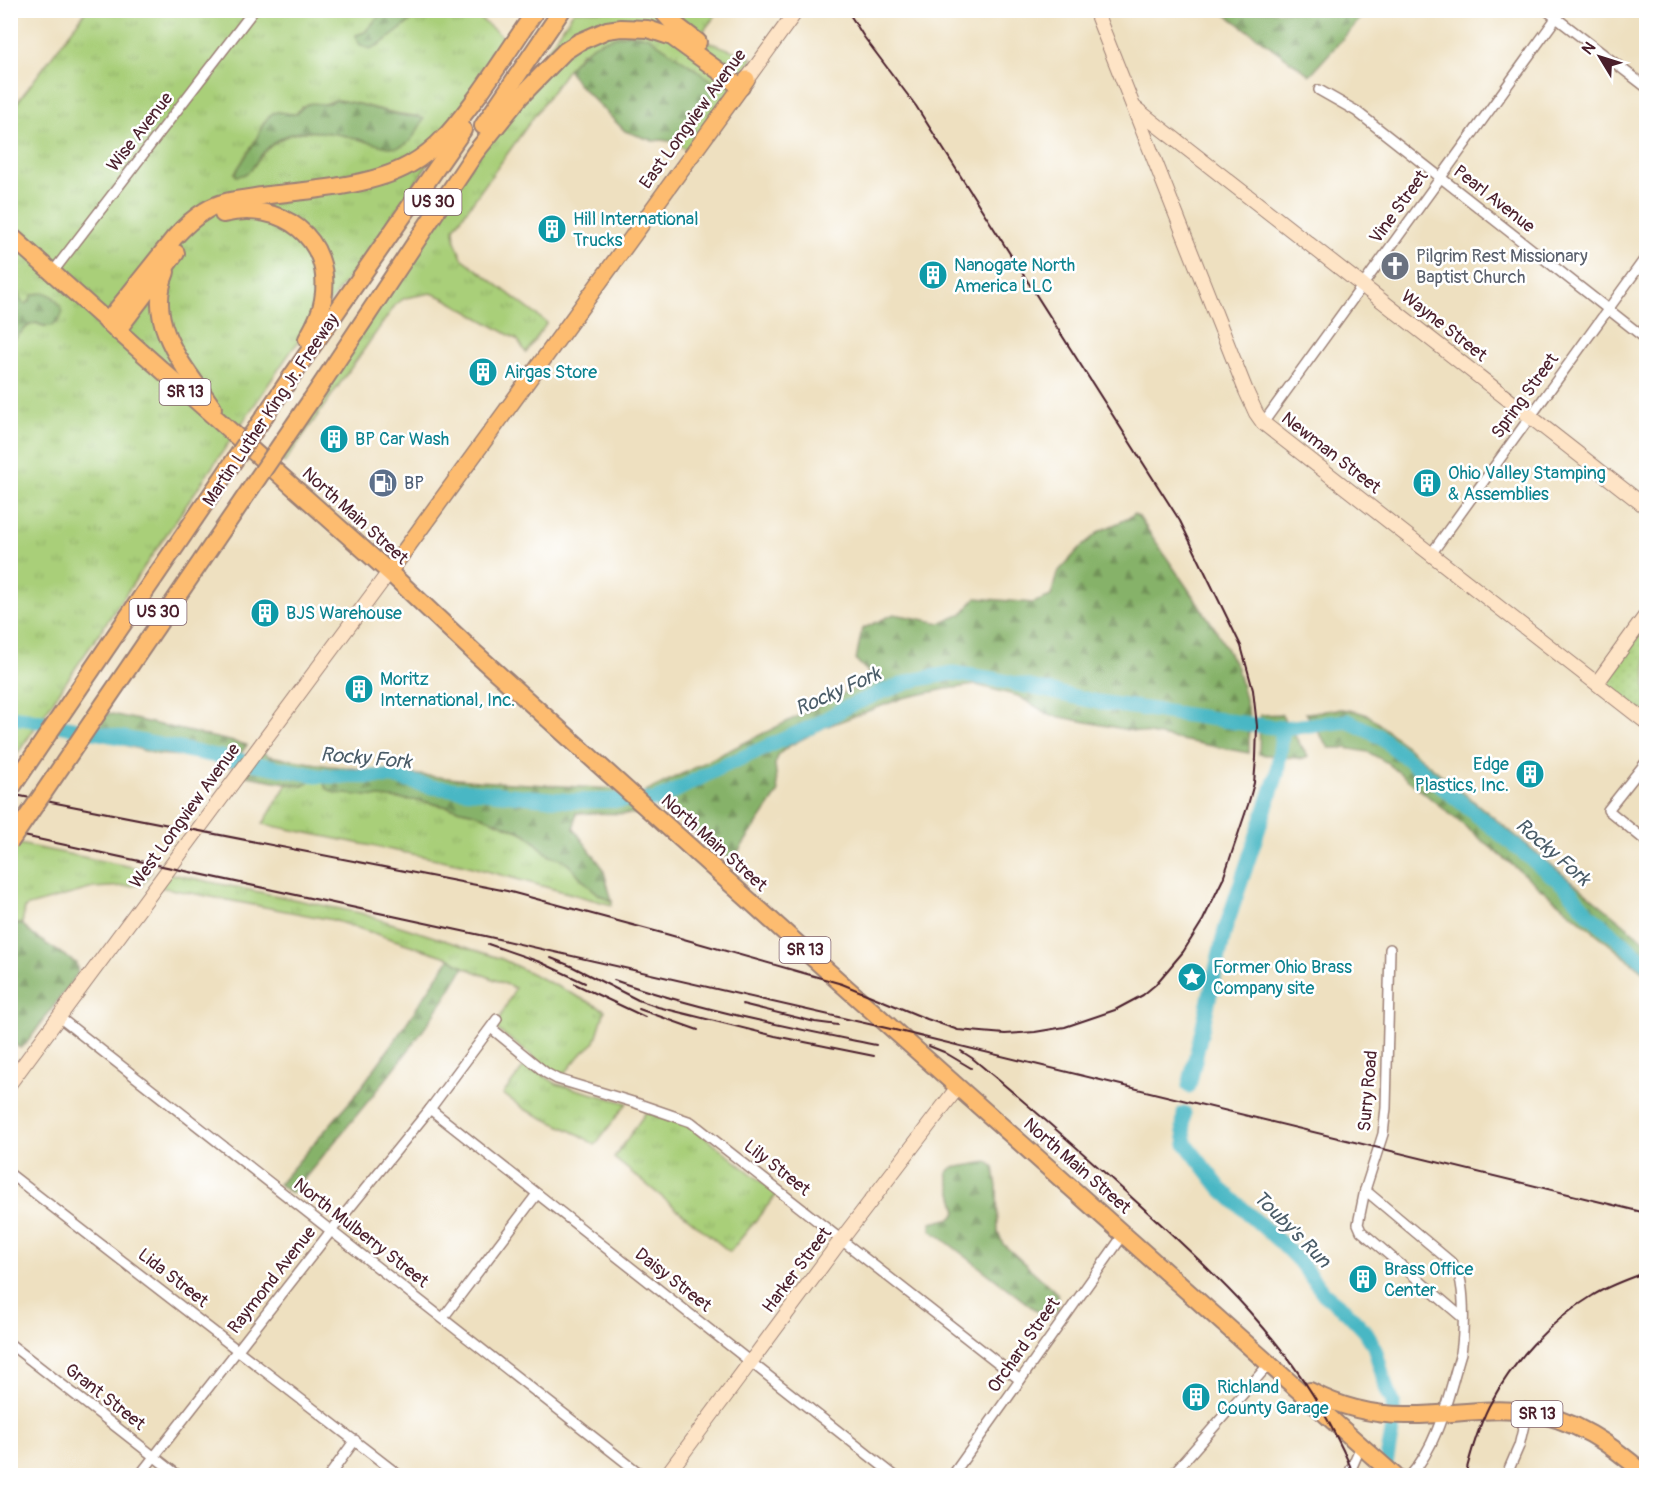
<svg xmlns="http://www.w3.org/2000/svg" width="1657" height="1486" viewBox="0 0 1657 1486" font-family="Pangolin,sans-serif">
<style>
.grass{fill:url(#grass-tufts);stroke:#7a7752;stroke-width:1.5;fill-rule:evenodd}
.forest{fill:url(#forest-firs);stroke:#68684a;stroke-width:1.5}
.park{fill:url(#park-dots);stroke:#7a7752;stroke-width:1.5}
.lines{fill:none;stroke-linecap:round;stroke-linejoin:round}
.river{stroke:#49b7c4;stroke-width:15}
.street-casing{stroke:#9c8076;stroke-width:12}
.secondary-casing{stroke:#9c8076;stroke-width:16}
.primary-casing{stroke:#9c8076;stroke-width:18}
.highway-casing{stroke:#9c8076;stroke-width:20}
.street{stroke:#fff;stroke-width:9}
.secondary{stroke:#fee4c6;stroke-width:14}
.primary{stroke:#fdbc70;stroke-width:15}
.highway{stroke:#fdbc70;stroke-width:16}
.rail{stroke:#4a1f2b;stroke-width:2}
.highway-bridge-casing{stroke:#9c8076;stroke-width:20;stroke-linecap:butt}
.highway-bridge{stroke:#fdbc70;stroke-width:16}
.labels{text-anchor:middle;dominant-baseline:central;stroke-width:5;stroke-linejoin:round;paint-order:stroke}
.shield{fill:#fff;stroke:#80626b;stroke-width:1.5}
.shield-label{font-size:16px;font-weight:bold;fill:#4a1f2b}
.street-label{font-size:18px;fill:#4a1f2b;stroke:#fff}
.culture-label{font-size:18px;fill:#0d838f;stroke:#fff;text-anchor:start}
.worship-label{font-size:18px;fill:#5b616d;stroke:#fff;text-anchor:start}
.service-label{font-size:18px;fill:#4e5e75;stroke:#fff;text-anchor:start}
.water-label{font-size:20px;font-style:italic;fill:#4a5c68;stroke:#fff}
</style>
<defs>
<pattern id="grass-tufts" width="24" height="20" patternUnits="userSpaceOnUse" patternTransform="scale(1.5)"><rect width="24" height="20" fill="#a9cf79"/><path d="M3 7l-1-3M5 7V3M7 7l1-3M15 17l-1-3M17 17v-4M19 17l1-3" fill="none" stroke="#93b169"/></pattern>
<pattern id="forest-firs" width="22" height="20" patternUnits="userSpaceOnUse" patternTransform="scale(1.5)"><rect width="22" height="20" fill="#86b269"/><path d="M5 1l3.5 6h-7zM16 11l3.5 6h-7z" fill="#709057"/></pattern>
<pattern id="park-dots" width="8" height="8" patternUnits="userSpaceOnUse" patternTransform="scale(1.5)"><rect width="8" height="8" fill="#a9cf79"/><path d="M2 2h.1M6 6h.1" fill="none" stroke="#93b169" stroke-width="1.8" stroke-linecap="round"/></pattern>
</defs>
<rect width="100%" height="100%" fill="#fff"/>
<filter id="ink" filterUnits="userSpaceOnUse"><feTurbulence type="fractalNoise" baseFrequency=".0167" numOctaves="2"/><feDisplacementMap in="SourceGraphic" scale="12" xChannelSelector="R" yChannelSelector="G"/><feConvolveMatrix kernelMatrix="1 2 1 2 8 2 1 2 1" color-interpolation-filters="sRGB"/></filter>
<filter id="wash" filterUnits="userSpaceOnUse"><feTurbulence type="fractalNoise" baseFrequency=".008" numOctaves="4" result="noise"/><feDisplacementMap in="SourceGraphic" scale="24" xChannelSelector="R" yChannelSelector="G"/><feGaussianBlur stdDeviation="1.35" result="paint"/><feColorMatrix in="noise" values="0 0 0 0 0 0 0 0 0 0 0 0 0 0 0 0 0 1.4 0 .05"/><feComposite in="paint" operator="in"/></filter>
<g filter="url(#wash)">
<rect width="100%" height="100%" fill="#eee0c0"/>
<g class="grass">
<path d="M708 10 715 16 698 38 753 58 687 151 676 142 686 133 582 52 568 69 454 228 455 241 462 258 547 323 526 353 518 340 444 298 431 293 405 298 396 304 284 463 280 459 519 92 574 11Z"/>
<path d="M86 11H380V15L365 32 378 46 411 21 419 11H470L508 41C440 147 371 254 291 351L11 763V342L28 326 36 323C46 328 50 327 59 321L29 302 25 304 22 303 11 281 10 112ZM336 100C364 103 390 115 418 116L386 146C351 137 303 119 272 145 263 152 257 161 251 170L235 173 259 135 263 124 280 112 289 115 296 114 302 106 322 105Z"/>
<path d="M314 778 475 813 526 834 550 856 564 860 588 885 600 895 612 901V905L461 864 263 824 287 784 303 786Z"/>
<path d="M19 844 152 871 142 885 93 888 25 907 22 924H11V856Z"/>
<path d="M167 873 360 913 502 959 605 1010 595 1042 579 1056 562 1077 532 1056 495 1028 515 988 464 967 450 958 333 920 159 887Z"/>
<path d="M526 1064 557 1084 627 1103 595 1145 580 1135 526 1110 503 1094Z"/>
<path d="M646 1112 681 1122 696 1130 777 1194 730 1252 614 1158Z"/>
</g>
<g class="forest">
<path d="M380 11H419C408 25 387 41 370 49 362 46 357 45 356 35L365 32 380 15Z"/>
<path d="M1221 11H1364L1363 16 1310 75Z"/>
<path d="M628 34 647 36 714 82V93L686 133 676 142 661 140 653 141 625 131 577 83 568 69C587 46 598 40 628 34Z"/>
<path d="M336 100C358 102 379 111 401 115 409 117 416 115 424 119 418 128 412 144 400 147 391 150 378 144 368 142 345 135 309 126 286 136 277 140 269 146 263 153 255 162 251 176 236 176L235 173C242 162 249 152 255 141 261 132 263 119 273 113 279 110 289 115 296 114 313 93 316 111 336 100Z"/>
<path d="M11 281 22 302 25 304 29 302 32 295C48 289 56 296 63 312 57 326 50 330 36 323L28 326 11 342Z"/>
<path d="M1134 514 1139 517 1216 630 1237 668 1249 715V753L1050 715 1018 696 976 685 946 689 903 698 825 727 789 746 779 754 775 764 778 793 738 852 727 857C706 845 692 826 672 812L664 814 643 793 861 685 869 673 856 660 862 629 894 614 941 623 962 614 976 598 1033 603 1051 596 1057 573 1080 548 1100 531 1127 519Z"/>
<path d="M1342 709 1355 711 1368 715 1646 942V974L1386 762 1368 752 1345 748H1329L1306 713Z"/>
<path d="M108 713 247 745 231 767C212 754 180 757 157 754 147 752 136 748 125 745 114 741 106 738 98 728Z"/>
<path d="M1281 714 1308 757 1304 759 1259 754 1260 715Z"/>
<path d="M260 750 269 756 330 766 478 781 614 789 641 814 576 813 574 829 603 868 612 901 600 895 588 885 564 860 550 856 526 834 475 813 422 801 335 793 326 788 323 780 314 778 303 786 241 775Z"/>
<path d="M10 924H22L34 936 76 963 78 973 26 1044 20 1048 11 1042Z"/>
<path d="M450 958 464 967C417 1049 351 1120 292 1194L279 1184 353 1098 391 1046Z"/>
<path d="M988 1162 994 1167 997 1187 998 1232 1003 1244 1058 1294V1310L1046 1318 931 1230V1223L952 1218 957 1212 947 1173 952 1168Z"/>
</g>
<path class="park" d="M1646 626V714L1606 683Z"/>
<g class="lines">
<g class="river">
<path d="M10 717 27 719 319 776 393 777 432 787 571 801 655 800 675 791 717 769 811 727 845 708 879 693 915 680 952 673 994 679 1098 702 1263 726 1283 728 1348 721 1379 736 1566 887 1590 915 1646 963"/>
<path d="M1189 1086 1225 930 1277 774 1283 728"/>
<path d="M1184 1113 1183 1126 1186 1144 1221 1189 1281 1243 1299 1261 1324 1294 1347 1312 1365 1331 1374 1346 1387 1390 1393 1402V1426L1384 1476"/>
</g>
</g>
</g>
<g filter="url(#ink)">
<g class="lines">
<g class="street-casing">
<g id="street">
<path d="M1546 10 1646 87"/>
<path d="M1319 90 1356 111 1646 339"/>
<path d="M52 273 254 10"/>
<path d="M1263 423 1562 10"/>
<path d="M1431 554 1646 257"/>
<path d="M1646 762 1608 810 1646 841"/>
<path d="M1390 949 1386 1108 1383 1134 1365 1190 1358 1224 1361 1231 1463 1318"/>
<path d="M59 1017 643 1476"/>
<path d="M491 1028 546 1073 557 1079 636 1103 691 1122 1020 1380"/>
<path d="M430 1109 895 1476"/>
<path d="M10 1174 400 1476"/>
<path d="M1365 1190 1451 1262C1454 1266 1458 1270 1459 1275 1465 1293 1464 1334 1461 1353 1448 1395 1440 1442 1410 1476"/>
<path d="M443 1318 537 1194"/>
<path d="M10 1344 179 1476"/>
<path d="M139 1476 331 1231 430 1109 497 1019"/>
<path d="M329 1476 355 1440"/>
<path d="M952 1476 1124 1234"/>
<path d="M1171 1476 1270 1363"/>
<path d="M1348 1476 1361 1446"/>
<path d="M1506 1476 1519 1446 1527 1412"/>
</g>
</g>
<g class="secondary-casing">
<g id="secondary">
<path d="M1095 10 1246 391 1256 413 1263 423 1646 722"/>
<path d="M747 79 797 10"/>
<path d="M1135 108 1646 507"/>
<path d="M1597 683 1646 615"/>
<path d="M10 1083 389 572"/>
<path d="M666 1476 841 1240 958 1087"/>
</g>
</g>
<g class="primary-casing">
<path id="primary" d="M389 572 747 79"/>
</g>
<g class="highway-casing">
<g id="highway">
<path d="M661 10 672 22 698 42"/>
<path d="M483 126 562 10"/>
<path d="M223 214C280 200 334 237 323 300 321 314 314 327 307 339"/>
<path d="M10 235 389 572 476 654 842 984 1395 1476"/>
<path d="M166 272C144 324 186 368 213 408"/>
<path d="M107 322 174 238C183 228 193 218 205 211 222 200 242 199 262 196 307 190 370 187 409 165 440 148 459 121 479 94 499 66 517 38 536 10"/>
<path d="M117 331 176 253"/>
<path d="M289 380 463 130"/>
<path d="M311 400 475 153 520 97 565 51 579 42 607 30 621 28 648 29 672 37 741 87"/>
<path d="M1310 1391C1342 1408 1376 1416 1412 1415 1450 1415 1488 1407 1526 1412 1574 1418 1611 1444 1646 1475"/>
</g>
</g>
<use href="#street" class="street"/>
<use href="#secondary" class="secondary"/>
<use href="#primary" class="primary"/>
<use href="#highway" class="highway"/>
<g class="rail">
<path d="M10 794 507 891 666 934 842 984 927 1019 958 1030 1005 1034 1035 1032 1065 1027 1115 1010 1143 995 1155 985 1183 952 1203 920 1223 879 1248 805 1254 783 1256 758 1257 726 1253 690 1241 646 1180 521 916 106 864 37 847 10"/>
<path d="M10 833 485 936 895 1030 1646 1213"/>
<path d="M488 944 540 962 585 983"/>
<path d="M551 958 571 966 638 1000 658 1007 775 1036 874 1056"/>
<path d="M614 980C699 1010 788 1027 876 1045"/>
<path d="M575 984 645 1017"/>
<path d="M742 1004 815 1022 838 1025"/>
<path d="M639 1009 698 1030"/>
<path d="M929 1046 944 1052 971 1068"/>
<path d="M961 1051 972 1058C1030 1106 1086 1155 1141 1206 1216 1274 1289 1342 1335 1434 1342 1448 1349 1461 1354 1476"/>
<path d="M1465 1476C1471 1452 1478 1428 1489 1406 1512 1362 1549 1322 1592 1296 1609 1285 1628 1279 1646 1272"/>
</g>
<g class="highway-bridge-casing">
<g id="highway-bridge">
<path d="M10 790 289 380"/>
<path d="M10 842 311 400"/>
</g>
</g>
<use href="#highway-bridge" class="highway-bridge"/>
</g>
</g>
<defs>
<g id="building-disc" transform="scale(1.5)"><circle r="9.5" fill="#0f9aa8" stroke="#fff"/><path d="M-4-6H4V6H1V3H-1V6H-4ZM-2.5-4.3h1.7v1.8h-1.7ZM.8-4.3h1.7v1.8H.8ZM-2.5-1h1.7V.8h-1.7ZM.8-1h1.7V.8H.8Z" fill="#fff"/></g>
<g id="church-disc" transform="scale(1.5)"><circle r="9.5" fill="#6b7280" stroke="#fff"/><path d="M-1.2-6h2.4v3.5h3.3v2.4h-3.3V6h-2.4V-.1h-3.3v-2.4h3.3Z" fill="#fff"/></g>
<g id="fuel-disc" transform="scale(1.5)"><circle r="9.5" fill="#5c6f8a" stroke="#fff"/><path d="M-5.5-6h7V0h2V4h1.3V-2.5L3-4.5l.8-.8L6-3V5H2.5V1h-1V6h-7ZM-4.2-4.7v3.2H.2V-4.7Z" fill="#fff"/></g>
<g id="sight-disc" transform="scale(1.5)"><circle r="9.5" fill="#0f9aa8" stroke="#fff"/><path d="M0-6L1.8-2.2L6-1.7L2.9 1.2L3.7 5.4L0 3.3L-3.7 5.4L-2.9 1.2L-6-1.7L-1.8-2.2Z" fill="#fff"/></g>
</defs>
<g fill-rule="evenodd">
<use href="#building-disc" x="552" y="229"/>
<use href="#church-disc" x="1395" y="266"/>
<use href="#building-disc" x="933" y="275"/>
<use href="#building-disc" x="483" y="372"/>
<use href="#building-disc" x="334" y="439"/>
<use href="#fuel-disc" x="383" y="483"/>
<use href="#building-disc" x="1427" y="483"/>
<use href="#building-disc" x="265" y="613"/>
<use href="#building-disc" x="359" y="689"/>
<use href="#building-disc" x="1530" y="774"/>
<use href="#sight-disc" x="1192" y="977"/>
<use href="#building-disc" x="1363" y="1279"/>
<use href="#building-disc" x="1196" y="1397"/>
</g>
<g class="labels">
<g class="shield">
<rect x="404.5" y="189" width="57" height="26" rx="4.5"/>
<rect x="159.5" y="379" width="51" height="26" rx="4.5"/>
<rect x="129.5" y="599" width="57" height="26" rx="4.5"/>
<rect x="779.5" y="937" width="51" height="26" rx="4.5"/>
<rect x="1511.5" y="1401" width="51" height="26" rx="4.5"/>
</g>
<g class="shield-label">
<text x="433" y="202">US 30</text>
<text x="185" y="392">SR 13</text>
<text x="158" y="612">US 30</text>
<text x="805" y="950">SR 13</text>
<text x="1537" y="1414">SR 13</text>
</g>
<g class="street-label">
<text transform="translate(693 119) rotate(-54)">East Longview Avenue</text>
<text transform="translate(140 132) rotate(-52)">Wise Avenue</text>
<text transform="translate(1494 199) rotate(38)">Pearl Avenue</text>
<text transform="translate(1399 207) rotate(-54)">Vine Street</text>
<text transform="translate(1444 326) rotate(38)">Wayne Street</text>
<text transform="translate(1525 396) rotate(-54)">Spring Street</text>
<text transform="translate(271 410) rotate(-56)">Martin Luther King Jr. Freeway</text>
<text transform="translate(1331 453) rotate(38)">Newman Street</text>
<text transform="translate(355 516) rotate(42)">North Main Street</text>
<text transform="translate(185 816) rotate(-54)">West Longview Avenue</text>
<text transform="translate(714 843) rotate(42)">North Main Street</text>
<text transform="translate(1368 1091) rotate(-85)">Surry Road</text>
<text transform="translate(1077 1166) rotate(41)">North Main Street</text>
<text transform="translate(777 1168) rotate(38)">Lily Street</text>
<text transform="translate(361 1233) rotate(38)">North Mulberry Street</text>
<text transform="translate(797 1270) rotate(-53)">Harker Street</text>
<text transform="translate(173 1278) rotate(38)">Lida Street</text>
<text transform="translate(272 1280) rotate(-52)">Raymond Avenue</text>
<text transform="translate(673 1280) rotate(38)">Daisy Street</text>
<text transform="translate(1024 1345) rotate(-55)">Orchard Street</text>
<text transform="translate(105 1397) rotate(38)">Grant Street</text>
</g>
<g class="culture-label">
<text x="573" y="219">Hill International<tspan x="573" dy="21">Trucks</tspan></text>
<text x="954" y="265">Nanogate North<tspan x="954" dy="21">America LLC</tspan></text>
<text x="504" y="372">Airgas Store</text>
<text x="355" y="439">BP Car Wash</text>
<text x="1448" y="473">Ohio Valley Stamping<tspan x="1448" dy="21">&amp; Assemblies</tspan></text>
<text x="286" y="613">BJS Warehouse</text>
<text x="380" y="679">Moritz<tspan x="380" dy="21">International, Inc.</tspan></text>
<text x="1509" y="764" text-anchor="end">Edge<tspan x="1509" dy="21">Plastics, Inc.</tspan></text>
<text x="1213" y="967">Former Ohio Brass<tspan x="1213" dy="21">Company site</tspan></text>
<text x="1384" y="1269">Brass Office<tspan x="1384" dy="21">Center</tspan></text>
<text x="1217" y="1387">Richland<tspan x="1217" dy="21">County Garage</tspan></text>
</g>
<g class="worship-label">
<text x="1416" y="256">Pilgrim Rest Missionary<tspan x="1416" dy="21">Baptist Church</tspan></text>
</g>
<g class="service-label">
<text x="404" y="483">BP</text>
</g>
<g class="water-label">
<text transform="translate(838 691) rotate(-24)">Rocky Fork</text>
<text transform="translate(366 758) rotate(5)">Rocky Fork</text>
<text transform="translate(1553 852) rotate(41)">Rocky Fork</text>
<text transform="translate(1292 1229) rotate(45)">Touby's Run</text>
</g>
</g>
<rect width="1657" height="1486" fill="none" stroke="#fff" stroke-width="36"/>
<g transform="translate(1600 57) rotate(308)" stroke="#ffffff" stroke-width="4.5" paint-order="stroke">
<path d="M0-4.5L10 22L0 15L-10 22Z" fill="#4a1f2b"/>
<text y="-9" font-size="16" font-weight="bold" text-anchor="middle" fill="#4a1f2b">N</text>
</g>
</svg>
